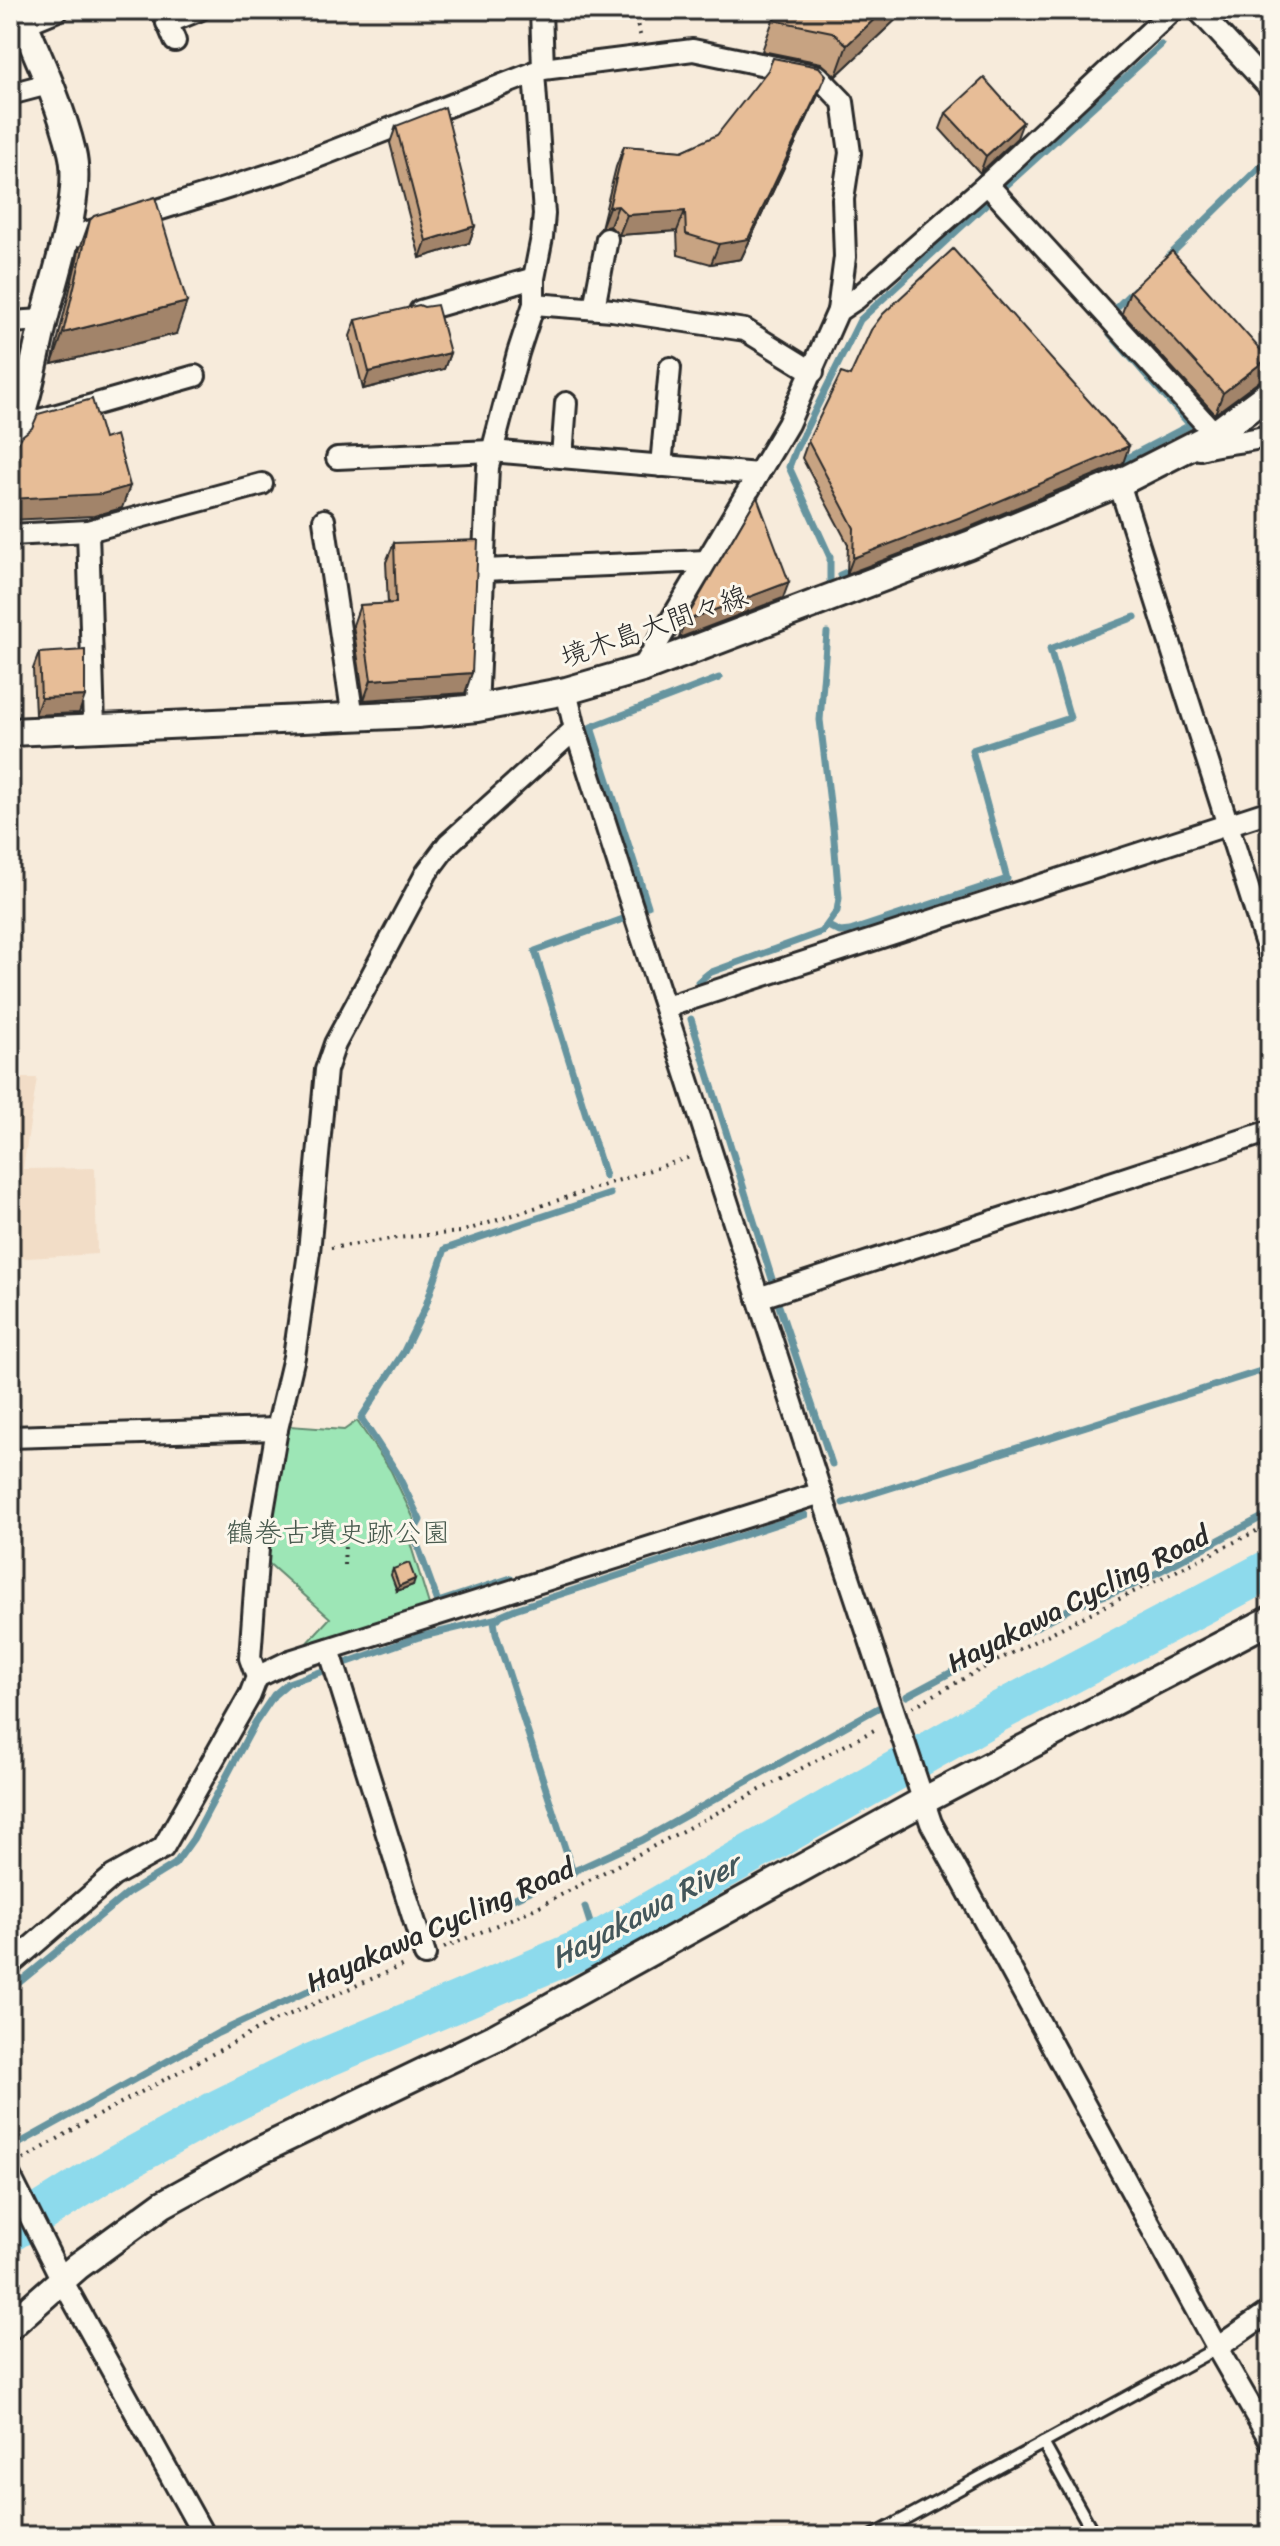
<svg xmlns="http://www.w3.org/2000/svg" width="1280" height="2546" viewBox="0 0 1280 2546" font-family="Sriracha,'Klee One',sans-serif">
<style>
.built{fill:#f2ddc7}
.green{fill:#9de6b6;stroke:#648870;stroke-width:2}
.lines{fill:none;stroke-linecap:round;stroke-linejoin:round}
.stream{stroke:#66949f;stroke-width:7}
.river{stroke:#8ddaec;stroke-width:40}
.lane-casing{stroke:#2b2b2b;stroke-width:16}
.street-casing{stroke:#2b2b2b;stroke-width:26}
.secondary-casing{stroke:#2b2b2b;stroke-width:32}
.path{stroke:#2b2b2b;stroke-width:4;stroke-dasharray:2 6;stroke-linecap:butt}
.lane{stroke:#fbf7ec;stroke-width:10}
.street{stroke:#fbf7ec;stroke-width:20}
.secondary{stroke:#fbf7ec;stroke-width:26}
.wall{fill:#c7a382;stroke:#2b2b2b;stroke-width:2}
.shaded-wall{fill:#a2846a;stroke:#2b2b2b;stroke-width:2}
.building{fill:#e7bd97;stroke:#2b2b2b;stroke-width:2}
.labels{text-anchor:middle;dominant-baseline:central;stroke-width:6;stroke-linejoin:round;paint-order:stroke}
.street-label{font-size:28px;fill:#2b2b2b;stroke:#fbf7ec}
.park-label{font-size:28px;fill:#485a4e;stroke:#fbf7ec}
.water-label{font-size:30px;font-style:italic;fill:#44575b;stroke:#fbf7ec}
</style>
<rect width="100%" height="100%" fill="#f7ebdb"/>
<filter id="ink" filterUnits="userSpaceOnUse"><feTurbulence type="fractalNoise" baseFrequency=".0125" numOctaves="2"/><feDisplacementMap in="SourceGraphic" scale="16" xChannelSelector="R" yChannelSelector="G"/><feConvolveMatrix kernelMatrix="1 2 1 2 8 2 1 2 1" color-interpolation-filters="sRGB"/></filter>
<g filter="url(#ink)">
<path class="built" d="M10 1078H37L23 1169 95 1168 97 1254 10 1259Z"/>
<path class="green" d="M357 1421 391 1471 414 1519 407 1533 431 1611 301 1649 330 1618 265 1560 275 1491 290 1426 344 1430Z"/>
<g class="lines">
<g class="stream">
<path d="M1008 184 1161 45"/>
<path d="M1169 256 1270 157"/>
<path d="M1113 311 1134 290"/>
<path d="M1110 334 1190 425 1117 463"/>
<path d="M840 575 854 569"/>
<path d="M830 580V557L789 467 795 451 860 320 985 205"/>
<path d="M648 906 591 727 719 678"/>
<path d="M828 926 840 932 850 931 1007 879 972 750 1070 718 1050 649 1135 617"/>
<path d="M698 982 709 973 822 932 837 911 839 898 833 828 820 720 827 633"/>
<path d="M691 1019 772 1279"/>
<path d="M605 1176 535 951 623 919"/>
<path d="M779 1306 832 1464"/>
<path d="M843 1503 1270 1368"/>
<path d="M511 1578 438 1602 413 1533 420 1520 397 1473 361 1418 403 1353 425 1308 445 1249 610 1194"/>
<path d="M348 1662 419 1637 498 1618"/>
<path d="M907 1696 1075 1606 1134 1585 1270 1513"/>
<path d="M573 1873 496 1634 494 1622 501 1615 515 1609 805 1515"/>
<path d="M585 1907 596 1942"/>
<path d="M443 1931 642 1840 878 1708"/>
<path d="M10 1990 128 1893 175 1864 193 1839 255 1723 274 1695 288 1683 323 1671"/>
<path d="M11 2148 218 2033 406 1945"/>
</g>
<path class="river" d="M10 2232 103 2173 217 2110 310 2064 591 1945 998 1712 1270 1569"/>
<g class="lane-casing">
<g id="lane">
<path d="M1043 2443 1095 2536"/>
<path d="M873 2536 1217 2348"/>
</g>
</g>
<g class="street-casing">
<g id="street">
<path d="M162 10 175 41"/>
<path d="M541 10 543 69"/>
<path d="M1198 10 1270 88"/>
<path d="M167 23 199 10"/>
<path d="M24 24 58 10"/>
<path d="M10 94 48 84"/>
<path d="M987 184 1215 434"/>
<path d="M66 239 284 170 543 69 693 50 818 76 843 102 850 153 843 199 845 257 838 311"/>
<path d="M534 304 612 310 745 330 813 372"/>
<path d="M594 308 607 239"/>
<path d="M420 311 534 278"/>
<path d="M10 322 44 320"/>
<path d="M18 426 195 376"/>
<path d="M1200 449C1223 442 1247 443 1270 435"/>
<path d="M562 457 566 403"/>
<path d="M337 458 491 451 758 474"/>
<path d="M661 466 670 368"/>
<path d="M1119 483 1270 957"/>
<path d="M324 520 353 718"/>
<path d="M88 531 94 727"/>
<path d="M10 535 88 531 262 484"/>
<path d="M484 570 706 561"/>
<path d="M642 669 788 424 838 311 856 299 987 184 1173 10"/>
<path d="M566 691 575 729 821 1493 931 1823 1217 2348 1270 2440"/>
<path d="M477 708 488 467 518 353 534 304V278L542 237 544 214 534 72"/>
<path d="M666 1007 1270 811"/>
<path d="M758 1298 1270 1131"/>
<path d="M10 1437 277 1429"/>
<path d="M329 1649 425 1955"/>
<path d="M257 1677 290 1661 821 1493"/>
<path d="M10 1965 113 1876 163 1848 250 1695 257 1677 250 1658 259 1535 277 1429 294 1357 309 1252 326 1070 335 1044 427 872 448 844 575 729"/>
<path d="M10 2176 62 2280 204 2536"/>
<path d="M1217 2348 1270 2311"/>
</g>
</g>
<g class="secondary-casing">
<g id="secondary">
<path d="M10 443C28 404 34 361 44 320 55 275 83 197 72 152 61 105 37 54 18 10"/>
<path d="M10 732 417 714 477 708 566 691 642 669 969 545 1119 483 1215 434 1270 393"/>
<path d="M10 2326 78 2266 163 2204 261 2150 494 2038 923 1801 1270 1620"/>
</g>
</g>
<g class="path">
<path d="M633 10 641 38"/>
<path d="M331 1248 397 1238 461 1232 693 1156"/>
<path d="M344 1565 346 1526"/>
<path d="M913 1707C1029 1640 1151 1585 1270 1524"/>
<path d="M444 1948 536 1908 878 1728"/>
<path d="M23 2160 89 2120 272 2022 406 1964"/>
</g>
<use href="#lane" class="lane"/>
<use href="#street" class="street"/>
<use href="#secondary" class="secondary"/>
</g>
<g class="wall">
<path d="M783 10H904L903 13 836 76 821 63 762 51 773 20Z"/>
<path d="M818 95 741 259 711 264 678 255 677 231 619 235 610 226 601 228 616 167 624 146 682 151Z"/>
<path d="M946 113 1017 138 980 173 940 129Z"/>
<path d="M396 126 475 226 469 243 420 258 390 143Z"/>
<path d="M90 220 176 334 52 364 79 251Z"/>
<path d="M1130 291 1268 358 1261 380 1215 414 1122 313Z"/>
<path d="M356 320 450 353 444 369 363 389 350 336Z"/>
<path d="M808 441 1123 463 963 530 847 574 848 544 802 458Z"/>
<path d="M394 543 465 693 364 700 353 625 360 605 388 604 386 562Z"/>
<path d="M39 653 79 713 35 715 33 669Z"/>
<path d="M393 1569 413 1585 397 1591 391 1575Z"/>
</g>
<g class="shaded-wall">
<path d="M884 10H904L903 13 836 76 847 45Z"/>
<path d="M826 75 818 95 741 259 711 264 719 244Z"/>
<path d="M1023 122 1017 138 980 173 986 156Z"/>
<path d="M618 206 610 226 601 228 609 207Z"/>
<path d="M685 211 677 231 619 235 627 215Z"/>
<path d="M475 226 469 243 420 258 426 241Z"/>
<path d="M187 302 176 334 52 364 63 333Z"/>
<path d="M450 353 444 369 363 389 369 372Z"/>
<path d="M1268 358 1261 380 1215 414 1223 393Z"/>
<path d="M1129 446 1123 463 963 530 847 574 853 558Z"/>
<path d="M130 486 122 508 94 516 10 520V499Z"/>
<path d="M789 582 783 598 679 638 685 621Z"/>
<path d="M472 673 465 693 364 700 371 680Z"/>
<path d="M85 696 79 713 35 715 41 698Z"/>
<path d="M415 1579 413 1585 397 1591 399 1586Z"/>
</g>
<g class="building">
<path d="M783 10H884L847 45 832 32 773 20Z"/>
<path d="M773 58 819 67 826 75 748 239 719 244 686 234 685 211 627 215 618 206 609 207 624 146 682 151 717 135 768 70Z"/>
<path d="M984 78 1023 122 986 156 946 113Z"/>
<path d="M445 107 475 226 426 241 396 126Z"/>
<path d="M155 197 187 302 63 333 90 220 94 216Z"/>
<path d="M953 249 1129 446 969 514 853 558 854 528 808 441 841 373 850 376 871 330 883 314Z"/>
<path d="M1172 251 1268 358 1223 393 1130 291Z"/>
<path d="M419 305 424 307 437 305 450 353 369 372 356 320Z"/>
<path d="M92 399 104 439 116 435 130 486 102 494 10 499V459L22 436 32 428 38 414Z"/>
<path d="M757 497 789 582 685 621Z"/>
<path d="M478 540 472 673 371 680 360 605 396 603 394 543Z"/>
<path d="M85 650V696L41 698 39 653Z"/>
<path d="M409 1563 415 1579 399 1586 393 1569Z"/>
</g>
</g>
<g class="labels">
<g class="street-label">
<text transform="translate(654 626) rotate(-19)">境木島大間々線</text>
<text transform="translate(1078 1599) rotate(-27)">Hayakawa Cycling Road</text>
<text transform="translate(440 1925) rotate(-24)">Hayakawa Cycling Road</text>
</g>
<g class="park-label">
<text x="338" y="1532">鶴巻古墳史跡公園</text>
</g>
<g class="water-label">
<text transform="translate(645 1911) rotate(-28)">Hayakawa River</text>
</g>
</g>
<rect width="1280" height="2546" fill="none" stroke="#fbf7ec" stroke-width="40"/>
<rect x="20" y="20" width="1240" height="2506" fill="none" stroke="#2b2b2b" stroke-width="3" filter="url(#ink)"/>
</svg>
